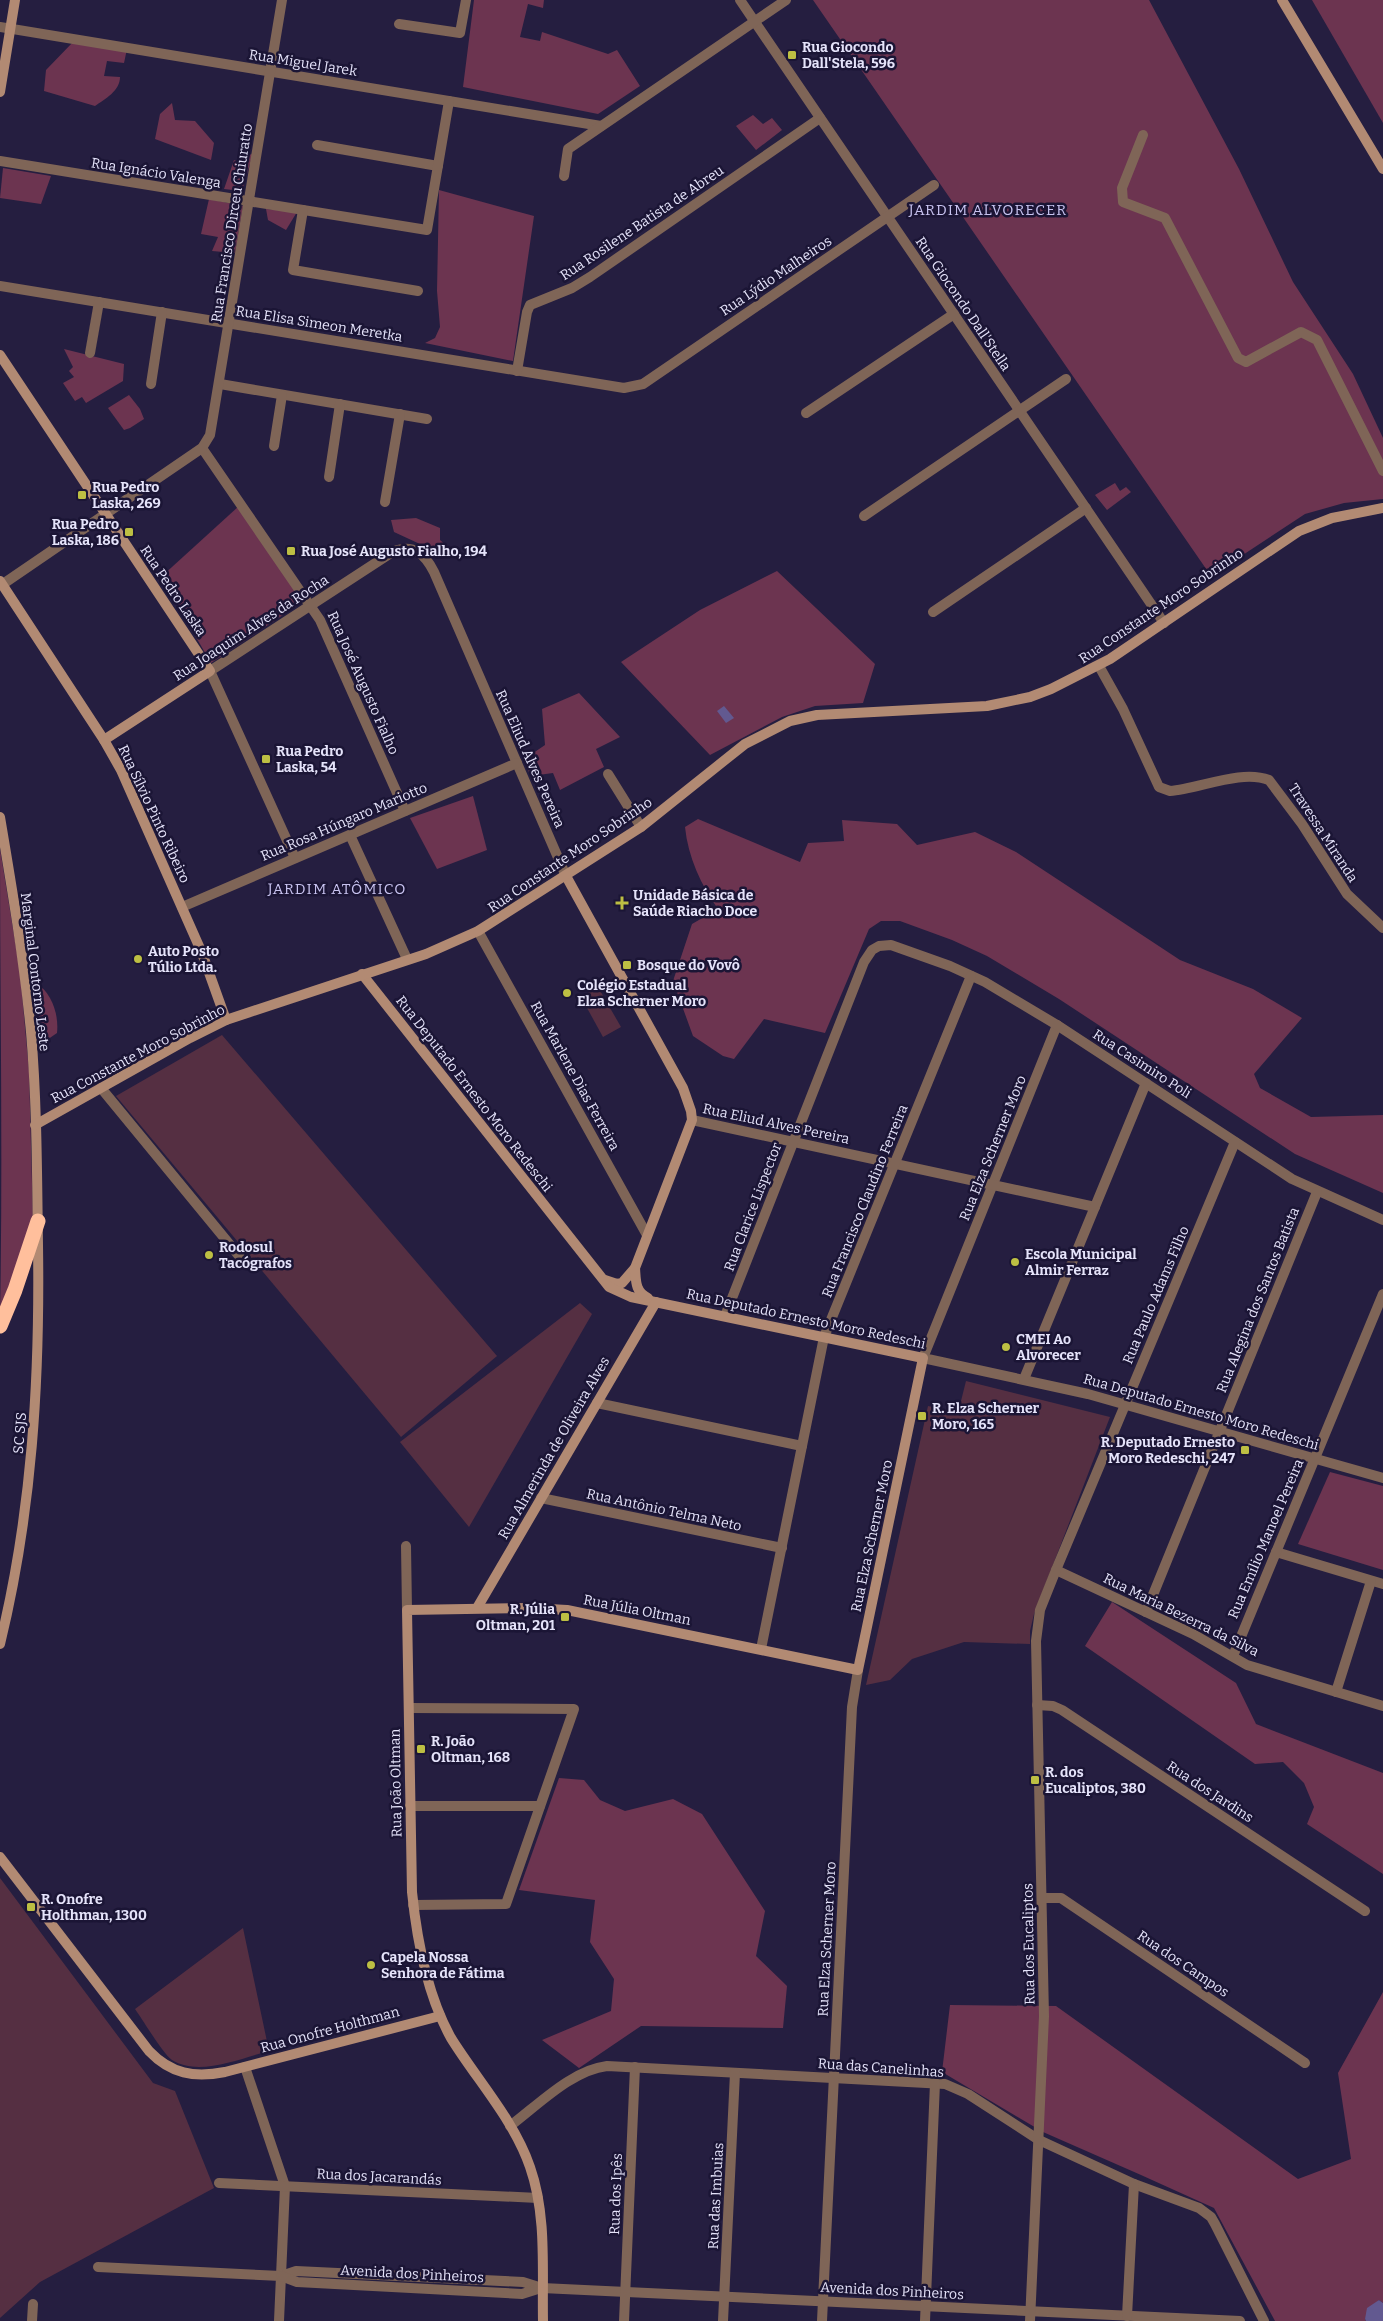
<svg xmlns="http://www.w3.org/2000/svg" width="1383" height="2321" viewBox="0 0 1383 2321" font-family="Bitter,serif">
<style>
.green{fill:#552f42}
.forest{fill:#6c3450}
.water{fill:#625990}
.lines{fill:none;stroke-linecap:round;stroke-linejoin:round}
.street{stroke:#7f6557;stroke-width:10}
.secondary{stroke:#b28a73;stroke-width:10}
.highway{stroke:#ffbf9c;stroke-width:15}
.poi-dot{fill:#bdbf43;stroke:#1b1535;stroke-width:2}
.labels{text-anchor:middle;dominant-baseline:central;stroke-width:5;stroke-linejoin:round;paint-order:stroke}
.poi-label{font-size:14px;font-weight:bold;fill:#e5e3fa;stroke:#1b1535;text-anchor:start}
.street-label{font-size:14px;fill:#e5e3fa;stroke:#1b1535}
.neighbourhood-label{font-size:15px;letter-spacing:1px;fill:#c8c3f0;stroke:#1b1535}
</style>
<rect width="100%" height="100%" fill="#251e40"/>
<g class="green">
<path d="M598 987 621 1027 603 1037 581 997Z"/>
<path d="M222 1035 497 1356 401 1437 116 1096Z"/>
<path d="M580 1303 592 1314 469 1527 400 1442Z"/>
<path d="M966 1381 1110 1417 1034 1614 1030 1631V1644L964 1642 912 1659 890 1680 866 1685 928 1406 958 1413Z"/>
<path d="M0 1878 153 2083 175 2091 214 2188 40 2282 0 2318Z"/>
<path d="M243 1928 269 2051C241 2058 199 2077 172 2060 163 2054 143 2020 135 2009Z"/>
</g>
<g class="forest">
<path d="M474 0H544L543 8 528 4 520 37 540 41 542 32 608 54 617 50 640 86 598 114 463 87Z"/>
<path d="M813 0H1149L1239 169 1293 282 1353 374 1383 438V499L1344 503 1305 514 1211 576Z"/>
<path d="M1312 0H1383V123Z"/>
<path d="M74 41 127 49 124 63 107 61 104 76 120 77C120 91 105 99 95 106L44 91 46 70Z"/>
<path d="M172 103 175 120 195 121 214 143 211 160 155 139 160 114Z"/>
<path d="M753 115 763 124 772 118 782 130 756 150 736 126Z"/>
<path d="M253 153 242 191 224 189 234 160 238 162Z"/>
<path d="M3 168 51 176 41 204 0 198Z"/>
<path d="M439 190 534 216 513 361 425 343 435 338 440 327 437 291Z"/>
<path d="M209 199 243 206 235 253 212 251 218 237 201 234Z"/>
<path d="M266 209 297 212 286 230 268 220Z"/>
<path d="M64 349 124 364 123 381 86 403 82 397 75 401 63 383 74 377 69 371 73 367Z"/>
<path d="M129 395 140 409 144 419 130 428 124 430 108 408Z"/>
<path d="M1115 483 1120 491 1126 487 1131 492 1107 510 1095 495Z"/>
<path d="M239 506 304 601 211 663 161 577Z"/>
<path d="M416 518 440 528V540L448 547 435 551 394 532 391 520Z"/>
<path d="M777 571 875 664 863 703 815 706 782 717 710 755 621 662 700 610Z"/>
<path d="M579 693 620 737 596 749 604 767 560 790 553 773 531 776 523 760 545 745 542 709Z"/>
<path d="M473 796 487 850 437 869 410 818Z"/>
<path d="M698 819 800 862 808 843 844 841 842 820 897 824 917 845 975 832 1016 852 1180 960 1253 989 1302 1018 1254 1074 1260 1088 1311 1117 1383 1115V1193L1295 1154 1059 999 987 956 952 940 900 921H881L869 929 825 1033 764 1019 734 1059 723 1056 693 1036 673 981 692 924 718 909C701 885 688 857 685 827Z"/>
<path d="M0 849 20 972 29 1071 33 1221 0 1314C3 1159 0 1004 0 849Z"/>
<path d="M36 983C52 993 59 1015 57 1033L41 1044Z"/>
<path d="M1330 1472 1383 1486V1570L1298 1544Z"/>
<path d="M1112 1602 1236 1683 1256 1724 1383 1773V1874L1307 1824 1314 1807 1304 1783 1283 1762 1255 1764 1085 1646Z"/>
<path d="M559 1778 584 1780 600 1800 625 1811 673 1799 702 1814 765 1911 756 1956 787 1986 783 2028 641 2026 579 2068 542 2040 611 2011 614 1979 590 1942 595 1900 519 1890Z"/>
<path d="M1383 1992V2303L1379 2300 1365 2319 1366 2321H1275L1214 2208 1141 2175 1043 2132 942 2072 950 2005 1056 2006 1298 2179 1351 2159 1338 2073Z"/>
</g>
<g class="water">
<path d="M724 706 734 718 726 723 717 711Z"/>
<path d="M1379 2300 1383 2303V2321H1366L1365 2319 1367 2308Z"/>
</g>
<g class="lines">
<g class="street">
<path d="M740 0 1164 623"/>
<path d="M399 24 460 33 466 0"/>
<path d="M0 27 601 126"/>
<path d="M1143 135 1122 188 1123 202 1165 218 1238 358 1246 362 1301 332 1317 340 1383 471"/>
<path d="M317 145 438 166"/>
<path d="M0 161 427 230 449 101"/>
<path d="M564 176 568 149 786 0"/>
<path d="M303 210 293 270 418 291"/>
<path d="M0 286 624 388 643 384 934 185"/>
<path d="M90 353 99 302"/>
<path d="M517 371 527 312 530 305 572 288 590 277 820 118"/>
<path d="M151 384 162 312"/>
<path d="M220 384 427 419"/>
<path d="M806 413 954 314"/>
<path d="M274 446 282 395"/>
<path d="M202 448 320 620 405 811"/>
<path d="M329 477 340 404"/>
<path d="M385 502 400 414"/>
<path d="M864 516 1066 379"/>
<path d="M3 584 202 448 210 435 282 0"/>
<path d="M933 612 1086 508"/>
<path d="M1099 666 1123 709 1159 787 1170 791C1199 789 1241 769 1269 780L1302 824 1347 894 1383 928"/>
<path d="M608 774 641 827"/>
<path d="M350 835 407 959"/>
<path d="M295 858 210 671 394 551C414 544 425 554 434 572L566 876"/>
<path d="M182 907 517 763"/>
<path d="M478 931 647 1235"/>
<path d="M1057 1025 923 1358 1088 1394 1383 1478"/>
<path d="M101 1088 240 1257"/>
<path d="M692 1120 1095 1207"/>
<path d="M725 1316 864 962 872 950 879 946 891 945 950 966 985 982 1057 1025 1292 1179 1383 1220"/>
<path d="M1024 1379 1146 1083"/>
<path d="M597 1403 802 1446"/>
<path d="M541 1498 782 1548"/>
<path d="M406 1546 407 1610"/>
<path d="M1276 1552 1383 1584"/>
<path d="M1056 1570 1193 1634 1247 1665 1383 1706"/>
<path d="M1146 1612 1317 1192"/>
<path d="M761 1649 824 1337 971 976"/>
<path d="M1233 1656 1383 1294"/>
<path d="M1336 1692 1371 1581"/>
<path d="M1037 1705 1053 1706 1062 1710 1365 1911"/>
<path d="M409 1708 574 1709 506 1904 413 1905"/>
<path d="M410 1806H540"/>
<path d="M1042 1898H1061L1305 2063"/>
<path d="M245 2067 285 2186 279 2321"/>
<path d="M510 2126C538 2105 572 2070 607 2066L945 2084 968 2094 1039 2140 1134 2184 1199 2208 1211 2217 1215 2224 1264 2321"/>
<path d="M219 2183 538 2198"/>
<path d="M98 2267 281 2276 296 2271 523 2282 542 2288 1240 2321"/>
<path d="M281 2276 297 2282 522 2294 541 2288"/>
<path d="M1127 2316 1134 2184"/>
<path d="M32 2321 33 2304"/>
<path d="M624 2321 635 2067"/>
<path d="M723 2321 735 2073"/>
<path d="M822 2321 852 1707 858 1670"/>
<path d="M925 2321 935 2083"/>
<path d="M1030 2321 1044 2016 1036 1641 1040 1610 1056 1570 1235 1142"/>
</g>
<g class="secondary">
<path d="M1282 0 1383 169"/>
<path d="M0 92 15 0"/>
<path d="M0 355 210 671 104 740"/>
<path d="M0 581 104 740 121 770 202 953 226 1020"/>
<path d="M0 817C12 888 24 960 31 1032 37 1103 37 1174 38 1245 40 1380 32 1513 0 1644"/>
<path d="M566 876 683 1088 691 1111 692 1120 635 1268 622 1283 617 1284 605 1280"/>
<path d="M362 974 609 1287 631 1297 923 1358 858 1670 567 1610 531 1608 407 1610 412 1892C417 1941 427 1995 451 2038 477 2080 514 2120 530 2167 547 2215 542 2271 543 2321"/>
<path d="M35 1125 190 1038 226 1020 426 954 478 931 641 827 745 744 790 721 817 715 987 706 1030 697 1051 689 1110 659 1299 531 1332 518 1383 508"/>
<path d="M635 1268C636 1281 635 1292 648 1298"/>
<path d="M477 1608 656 1302"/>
<path d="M0 1857 149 2051C171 2074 194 2078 225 2072L440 2016"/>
</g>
<path class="highway" d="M0 1326 15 1290 38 1221"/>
</g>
<g class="poi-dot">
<rect x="787" y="50" width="10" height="10" rx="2.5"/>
<rect x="77" y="490" width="10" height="10" rx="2.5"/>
<rect x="124" y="527" width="10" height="10" rx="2.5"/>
<rect x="286" y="546" width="10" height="10" rx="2.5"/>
<rect x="261" y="754" width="10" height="10" rx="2.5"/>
<path d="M619.5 895.5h5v5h5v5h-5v5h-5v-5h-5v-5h5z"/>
<circle cx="138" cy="959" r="5"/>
<rect x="622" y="960" width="10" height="10" rx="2.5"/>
<circle cx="567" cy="993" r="5"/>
<circle cx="209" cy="1255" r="5"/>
<circle cx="1015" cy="1262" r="5"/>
<circle cx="1006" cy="1347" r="5"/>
<rect x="917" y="1411" width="10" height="10" rx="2.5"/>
<rect x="1240" y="1445" width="10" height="10" rx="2.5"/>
<rect x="560" y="1612" width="10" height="10" rx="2.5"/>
<rect x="416" y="1744" width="10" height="10" rx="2.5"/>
<rect x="1030" y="1775" width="10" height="10" rx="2.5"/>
<rect x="26" y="1902" width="10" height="10" rx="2.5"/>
<circle cx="371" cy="1965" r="5"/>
</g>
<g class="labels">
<g class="poi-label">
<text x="802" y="47">Rua Giocondo<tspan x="802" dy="16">Dall'Stela, 596</tspan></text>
<text x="92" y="487">Rua Pedro<tspan x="92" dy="16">Laska, 269</tspan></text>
<text x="119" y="524" text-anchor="end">Rua Pedro<tspan x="119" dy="16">Laska, 186</tspan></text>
<text x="301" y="551">Rua José Augusto Fialho, 194</text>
<text x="276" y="751">Rua Pedro<tspan x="276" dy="16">Laska, 54</tspan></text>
<text x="633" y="895">Unidade Básica de<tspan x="633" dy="16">Saúde Riacho Doce</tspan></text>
<text x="148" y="951">Auto Posto<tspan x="148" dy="16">Túlio Ltda.</tspan></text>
<text x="637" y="965">Bosque do Vovô</text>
<text x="577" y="985">Colégio Estadual<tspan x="577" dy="16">Elza Scherner Moro</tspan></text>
<text x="219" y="1247">Rodosul<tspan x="219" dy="16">Tacógrafos</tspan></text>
<text x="1025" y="1254">Escola Municipal<tspan x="1025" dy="16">Almir Ferraz</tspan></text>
<text x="1016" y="1339">CMEI Ao<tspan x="1016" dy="16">Alvorecer</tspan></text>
<text x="932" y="1408">R. Elza Scherner<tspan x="932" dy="16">Moro, 165</tspan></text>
<text x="1235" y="1442" text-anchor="end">R. Deputado Ernesto<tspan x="1235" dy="16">Moro Redeschi, 247</tspan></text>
<text x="555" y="1609" text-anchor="end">R. Júlia<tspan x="555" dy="16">Oltman, 201</tspan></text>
<text x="431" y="1741">R. João<tspan x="431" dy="16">Oltman, 168</tspan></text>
<text x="1045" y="1772">R. dos<tspan x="1045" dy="16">Eucaliptos, 380</tspan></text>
<text x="41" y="1899">R. Onofre<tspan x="41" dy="16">Holthman, 1300</tspan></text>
<text x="381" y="1957">Capela Nossa<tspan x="381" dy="16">Senhora de Fátima</tspan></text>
</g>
<g class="street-label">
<text transform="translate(303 63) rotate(9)">Rua Miguel Jarek</text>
<text transform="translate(156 173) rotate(9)">Rua Ignácio Valenga</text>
<text transform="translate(232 223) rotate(-81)">Rua Francisco Dirceu Chiuratto</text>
<text transform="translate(642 223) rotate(-34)">Rua Rosilene Batista de Abreu</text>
<text transform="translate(776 276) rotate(-34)">Rua Lýdio Malheiros</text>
<text transform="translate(963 304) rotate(56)">Rua Giocondo Dall'Stella</text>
<text transform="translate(319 324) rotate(9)">Rua Elisa Simeon Meretka</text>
<text transform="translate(173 591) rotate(56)">Rua Pedro Laska</text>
<text transform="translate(1161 606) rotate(-34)">Rua Constante Moro Sobrinho</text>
<text transform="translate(251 628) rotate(-33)">Rua Joaquim Alves da Rocha</text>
<text transform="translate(363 683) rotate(66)">Rua José Augusto Fialho</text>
<text transform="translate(530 759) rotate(66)">Rua Eliud Alves Pereira</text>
<text transform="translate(154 814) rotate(65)">Rua Sílvio Pinto Ribeiro</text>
<text transform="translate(344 822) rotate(-23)">Rua Rosa Húngaro Mariotto</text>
<text transform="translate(1323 833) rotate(57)">Travessa Miranda</text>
<text transform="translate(570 855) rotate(-34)">Rua Constante Moro Sobrinho</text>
<text transform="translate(35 972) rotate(83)">Marginal Contorno Leste</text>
<text transform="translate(138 1054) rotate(-28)">Rua Constante Moro Sobrinho</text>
<text transform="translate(1142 1064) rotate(33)">Rua Casimiro Poli</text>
<text transform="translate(575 1076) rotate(61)">Rua Marlene Dias Ferreira</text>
<text transform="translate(474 1094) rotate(52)">Rua Deputado Ernesto Moro Redeschi</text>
<text transform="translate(776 1124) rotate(12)">Rua Eliud Alves Pereira</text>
<text transform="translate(993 1148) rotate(-68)">Rua Elza Scherner Moro</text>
<text transform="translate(865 1201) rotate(-68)">Rua Francisco Claudino Ferreira</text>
<text transform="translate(753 1207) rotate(-69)">Rua Clarice Lispector</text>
<text transform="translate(1156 1295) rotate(-67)">Rua Paulo Adams Filho</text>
<text transform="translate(1258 1300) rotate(-68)">Rua Alegina dos Santos Batista</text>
<text transform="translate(806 1319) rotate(12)">Rua Deputado Ernesto Moro Redeschi</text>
<text transform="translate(1201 1412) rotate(16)">Rua Deputado Ernesto Moro Redeschi</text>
<text transform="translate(20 1433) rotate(-85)">SC SJS</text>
<text transform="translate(554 1448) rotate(-60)">Rua Almerinda de Oliveira Alves</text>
<text transform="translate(664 1510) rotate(12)">Rua Antônio Telma Neto</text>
<text transform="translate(872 1536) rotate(-78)">Rua Elza Scherner Moro</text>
<text transform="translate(1266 1539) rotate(-67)">Rua Emílio Manoel Pereira</text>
<text transform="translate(637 1610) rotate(11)">Rua Júlia Oltman</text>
<text transform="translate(1181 1615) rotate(26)">Rua Maria Bezerra da Silva</text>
<text transform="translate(396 1783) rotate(-91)">Rua João Oltman</text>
<text transform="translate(1210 1792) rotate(33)">Rua dos Jardins</text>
<text transform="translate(827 1939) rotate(-87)">Rua Elza Scherner Moro</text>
<text transform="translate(1029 1944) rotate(-91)">Rua dos Eucaliptos</text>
<text transform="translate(1183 1964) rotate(34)">Rua dos Campos</text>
<text transform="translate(330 2030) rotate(-15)">Rua Onofre Holthman</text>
<text transform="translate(881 2068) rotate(4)">Rua das Canelinhas</text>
<text transform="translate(379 2177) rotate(3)">Rua dos Jacarandás</text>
<text transform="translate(616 2194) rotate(-88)">Rua dos Ipês</text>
<text transform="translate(716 2196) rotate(-87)">Rua das Imbuias</text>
<text transform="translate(412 2274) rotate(3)">Avenida dos Pinheiros</text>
<text transform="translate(892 2291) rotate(3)">Avenida dos Pinheiros</text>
</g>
<g class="neighbourhood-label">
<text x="988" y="210">JARDIM ALVORECER</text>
<text x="337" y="889">JARDIM ATÔMICO</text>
</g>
</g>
</svg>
